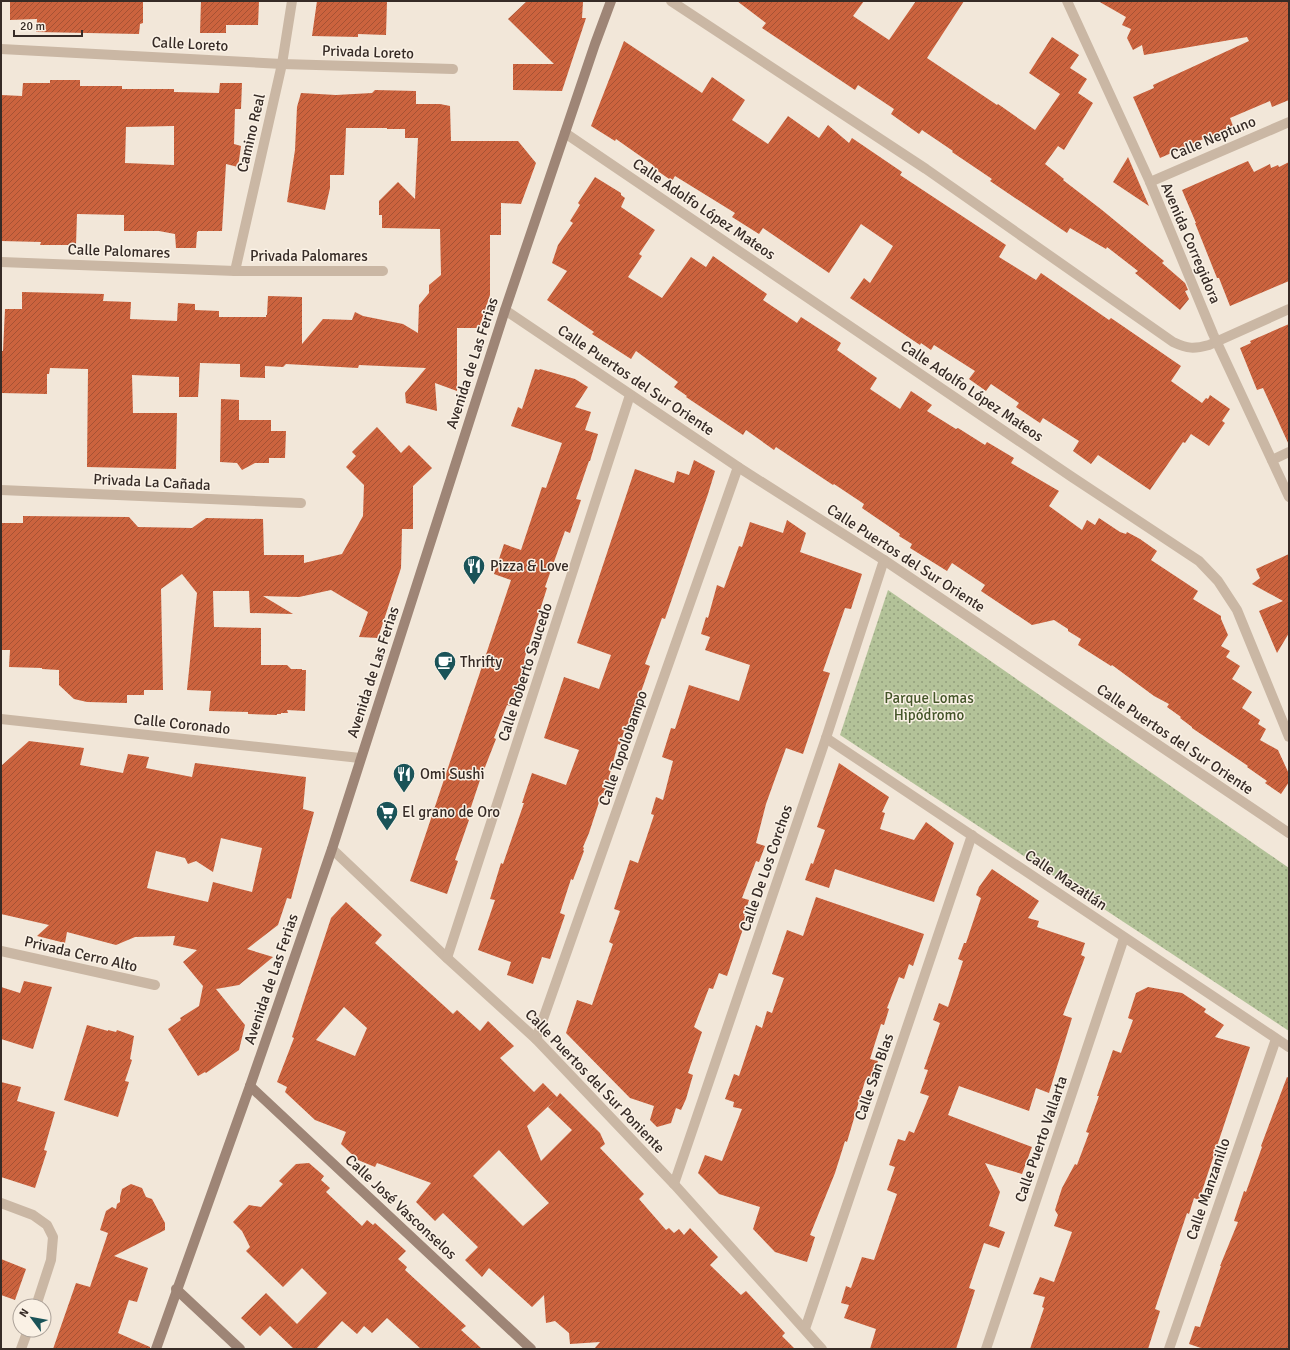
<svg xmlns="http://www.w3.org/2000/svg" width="1290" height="1350" viewBox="0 0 1290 1350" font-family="Signika,sans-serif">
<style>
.green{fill:url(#green-dots)}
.building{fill:url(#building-hatch);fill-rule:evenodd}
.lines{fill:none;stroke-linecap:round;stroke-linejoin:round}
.minor{stroke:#cab7a4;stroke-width:10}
.tertiary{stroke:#cab7a4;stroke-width:10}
.secondary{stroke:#9e8576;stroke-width:10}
.labels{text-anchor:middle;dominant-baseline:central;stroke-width:3;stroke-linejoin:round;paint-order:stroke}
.street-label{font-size:15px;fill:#362b26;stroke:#faf1e5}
.poi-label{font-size:15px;fill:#362b26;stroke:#faf1e5;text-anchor:start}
.park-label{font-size:15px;fill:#445529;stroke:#faf1e5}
</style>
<defs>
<pattern id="green-dots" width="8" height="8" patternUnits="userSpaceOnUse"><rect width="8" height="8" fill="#b3c298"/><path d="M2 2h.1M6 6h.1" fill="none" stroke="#929e7c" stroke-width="1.8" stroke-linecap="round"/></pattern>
<pattern id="building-hatch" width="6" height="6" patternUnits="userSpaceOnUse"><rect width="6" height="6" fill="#cb633e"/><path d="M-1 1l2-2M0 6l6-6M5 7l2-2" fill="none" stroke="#a65234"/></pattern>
</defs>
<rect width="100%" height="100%" fill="#f2e7d9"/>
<path class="green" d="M888 590 1289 868V1031L840 735Z"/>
<g class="building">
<path d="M10 1H143V23L140 24 139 34 36 32 37 19 10 20Z"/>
<path d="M201 1H259L258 25H226V33H200Z"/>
<path d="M317 1H387L386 35 358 34V37L312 36Z"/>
<path d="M527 1 583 2 582 18H586L562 91 513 90V64H554L508 19Z"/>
<path d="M737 1H864L853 16 889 40 916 1H964L927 58 997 105 998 104 1035 130 1060 94 1029 73 1052 37 1079 55 1070 68 1087 79 1078 93 1093 103 1064 150 1058 146 1045 164 1064 179 1063 180 1102 210 1164 261 1162 263 1185 283 1188 290 1185 291 1189 299 1180 310 1135 273 1138 271 1107 247 1106 249 1070 228 1067 233 990 181 992 179 952 152 953 151 922 130 919 134 891 114 894 109 858 85 855 90 762 28 766 23Z"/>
<path d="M1098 1H1289V100L1272 107 1270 101 1230 118 1233 126 1160 158 1133 97 1154 88 1153 85 1249 41 1247 37 1144 55 1142 45 1133 50 1127 38 1131 29 1122 25 1126 17Z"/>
<path d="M624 41 702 93 712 77 745 100 732 120 768 144 788 116 819 138 828 125 849 143 852 138 902 172 900 175 1006 245 999 257 1036 280 1041 273 1109 320 1111 318 1181 366 1171 381 1202 403 1206 398 1208 399 1210 395 1230 409 1222 421 1225 423 1209 446 1191 434 1185 443 1183 442 1150 490 1098 455 1091 464 1073 451 1079 441 1043 418 1040 423 1016 407 1019 403 991 384 986 391 969 379 975 371 934 345 931 350 921 343 920 345 850 298 864 278 870 283 893 246 861 224 829 273 763 228 759 234 732 217 735 213 675 176 672 181 652 167 653 165 616 139 615 141 591 126Z"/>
<path d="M50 80H80V86H122V89H174V92L219 93 220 83H242L241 109H235L234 144 241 146 238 167 226 164 222 231H198V232H197L196 248H176L175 234 159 231H124V215L77 214 76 245H40L41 242 1 241V95L22 96 23 83H50ZM174 126V165L125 163 126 127Z"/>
<path d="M375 90 416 91V104H440L450 106 451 141H518L536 163 521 204 501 203V235H490V295L479 328H457V391L435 383 437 411 406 403 405 393 426 368 359 365 358 368 286 364 283 367 265 366V378L240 377V364L200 363 198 397H179V377L132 375 133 413H177L176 469 87 467 88 369 50 368 49 374H47V394L1 393V351H3L5 309H22V292L104 294 103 301 131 302 130 319 177 321 178 303 195 304V310L219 311V317H266V315H267L268 296 302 297V344L323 319 352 320 355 312 363 316 403 324 418 333 419 305 429 293V285L441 275 440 229 382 228V215H379V201L398 182 415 199 418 138H405V129H387V128H346L344 175H330V188L325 210 287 202 295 150 297 107 301 93 336 95 372 93Z"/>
<path d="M1128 157 1149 206 1113 182Z"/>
<path d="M1248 161 1254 172 1270 164 1271 168 1278 165 1279 167 1289 162V281L1230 306 1219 278H1217L1195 223H1196L1182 190Z"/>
<path d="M595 177 621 193V195L625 198 621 207 655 230 639 254 642 256 628 277 662 298 691 257 706 267 713 256 767 294 763 300 797 323 801 317 841 343 837 350 877 378 870 389 900 409 911 391 932 405 927 411 956 429 958 428 985 445 987 442 1014 458 1011 463 1059 491 1049 506 1082 530 1087 520 1095 525 1099 518 1120 532 1126 534 1127 532 1140 539 1157 551 1151 560 1198 591 1193 599 1221 616V619L1228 635 1221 646 1230 651 1226 657 1240 666 1232 679 1252 692 1242 708 1260 720 1258 724 1266 729 1260 740 1278 750 1289 774V782L1281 794 1265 783 1267 781 1247 767 1248 766 1192 728V727L1180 718 1181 717 1167 707 1169 704 1154 696 1112 665 1111 666 1078 645 1081 639 1068 631V629L1054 620 1032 625 981 591 985 585 952 563 947 571 910 548 912 544 899 536 900 534 862 508 864 504 834 484 833 485 776 447 774 450 746 430 743 435 686 397 687 396 674 387 678 382 636 351 631 359 592 334 594 332 547 300 567 271 552 263 558 245 573 223 570 221 580 205 578 203Z"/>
<path d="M1289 324V445L1263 388 1257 390 1240 348 1251 343 1250 341Z"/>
<path d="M535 369 539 370 540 369 575 379 588 387 575 407 591 412 585 430 598 434 590 461H589L576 499 581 500 570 533 565 531 545 587 547 588 524 660 526 661 511 706 507 705 494 738 496 739 480 780 467 819 469 820 455 860 458 861 447 894 410 881 511 580 494 574 504 544 521 550 542 487 546 488 562 443 511 426 518 407 522 409Z"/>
<path d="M221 399 239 400V420H271V431H286L285 458H269V463H255L242 470 237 463 220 462Z"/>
<path d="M377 427 401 453 409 445 432 468 413 486V529H402L401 568 378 638 359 637 368 612 331 590 299 597 263 596 293 614 250 613 249 591H213L214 627 261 628V665H287L291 669H302V670H306L305 711 287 710 288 713H281V714H277V715L248 714V712L209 711 211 691 187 690 197 593 182 574 161 589 163 690H144V695H127V703L87 702 74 699 59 685V670L42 669V668L9 667 10 650H1V523H23V516L129 517 138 527 192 528 206 518 263 519 264 555H304V563L342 554 363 516 364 485 346 467 356 456 352 452Z"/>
<path d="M694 460 715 471 708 494 665 619 662 618 645 664 650 666 627 732 624 731 620 745 618 744 609 777 610 779 605 794 602 793 589 833 583 847 584 848 583 850 584 851 573 880 571 879 560 913 565 915 550 959 542 957 533 984 507 975 511 962 478 950 495 900 490 899 501 863 503 864 524 803H522L532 773 566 785 579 750 544 738 564 677 599 689 611 655 577 643 635 469 674 483 677 471 689 475Z"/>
<path d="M787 520 806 533 800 552 862 574 851 609 845 608 823 671 830 673 803 754 786 748 766 804 756 843 765 846 759 862 756 861 742 898 749 900 744 916 747 917 727 976 719 973 713 989 709 988 694 1027 702 1032 688 1073 693 1075 686 1099 681 1110 676 1108 671 1123 657 1127 650 1120 654 1106 630 1098 566 1033 577 1000 592 1005 613 944 609 942 620 911 614 909 630 860 638 863 654 815 651 814 656 797 663 800 673 761 662 757 671 728 675 729 689 685 739 701 750 665 705 650 710 637 701 634 706 617 708 618 717 585 724 588 739 546 742 547 750 522 783 533Z"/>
<path d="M1289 554V633L1277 653 1259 611 1283 601 1252 584 1260 578 1256 569Z"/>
<path d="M29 741 84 748 80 765 123 773 128 754 149 757 146 768 192 777 195 763 306 777 303 809 314 812 291 899 287 898 278 925 247 949 273 957 239 985 216 989 245 1025 239 1050 206 1073 205 1072 198 1076 168 1029 181 1020 180 1018 199 1006 203 986 183 962 197 950 173 945 175 936 135 937 116 945 67 932 65 943 37 936 49 925 1 914V766ZM221 838 262 848 252 892 213 882 208 902 147 888 156 851 185 858 188 864 196 861 213 872Z"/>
<path d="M839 763 889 797 882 812 885 813 880 829 914 840 926 822 954 843 934 902 835 869 829 888 805 880 811 863 813 864 825 830 817 827Z"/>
<path d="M992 869 1039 901 1028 918 1039 921 1037 927 1085 943 1081 955 1085 957 1063 1015 1072 1018 1049 1093 1036 1088 1029 1111 959 1086 948 1115 1032 1147 1022 1174 985 1163 1000 1192 989 1226 1005 1232 999 1248 984 1243 969 1288 975 1290 956 1349H870L876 1329 844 1318 849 1305 841 1303 846 1286 851 1288 862 1257 874 1260 897 1194 887 1190 895 1167 889 1165 898 1139 905 1141 909 1131 914 1133 929 1096 920 1093 928 1070 924 1069 940 1023 933 1020 939 1003 948 1007 963 961 958 959 964 943H966L981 898 976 895 979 887Z"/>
<path d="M816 897 924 934 913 966 909 964 904 979 899 977 887 1008 889 1009 884 1025 881 1024 870 1059 878 1061 873 1077 865 1081 847 1142 845 1141 835 1173 810 1235 815 1237 807 1262 775 1252 753 1229 760 1207 719 1194 698 1173 705 1155 722 1161 742 1109 733 1107 734 1102 725 1099 734 1074 739 1076 756 1025 762 1028 767 1011 772 1013 784 978 772 974 787 930 803 936Z"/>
<path d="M346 902 382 935 375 943 453 1014 457 1010 480 1031 488 1021 514 1046 500 1058 534 1092 543 1083 557 1097 560 1093 600 1133 605 1144 600 1148 644 1194 639 1199 666 1230 669 1228 674 1233 679 1229 684 1235 690 1228 718 1257 710 1265 741 1295 746 1291 785 1333 782 1336 795 1349H594L600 1342 570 1344 569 1333 555 1321 546 1323 544 1295 532 1307 489 1268 482 1277 465 1260 478 1247 443 1213 435 1221 416 1202 431 1183 377 1163 375 1167 358 1160 341 1144 346 1132 315 1120 285 1092 287 1087 277 1082 294 1038 292 1037 331 918ZM344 1007 367 1028 355 1056 316 1040ZM554 1101 548 1107 572 1130 541 1161 527 1126ZM499 1150 549 1203 523 1226 473 1176Z"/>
<path d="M24 981 52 987 33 1049 1 1039V987L20 993Z"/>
<path d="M1148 987 1182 993 1206 1009 1204 1012 1224 1025 1215 1037 1250 1047 1199 1200 1194 1198 1189 1214 1187 1213 1155 1309 1160 1311 1148 1349H1030L1044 1308 1042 1307 1045 1297 1033 1294 1040 1277 1054 1282 1072 1232 1054 1226 1058 1215 1055 1210 1062 1188 1075 1164 1077 1165 1089 1133 1086 1132 1099 1096H1097L1113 1050 1121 1053 1133 1020 1128 1018 1136 993Z"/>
<path d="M87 1025 108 1031V1030L116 1032 117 1030 134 1036 130 1059 132 1060 125 1081 129 1082 118 1117 64 1100Z"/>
<path d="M1287 1077 1289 1078V1349H1204L1189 1344 1195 1326 1200 1327 1221 1266H1220L1238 1222 1234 1221 1244 1191 1246 1192 1262 1147 1261 1146Z"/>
<path d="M1 1082 21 1087 17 1101 55 1112 44 1150 47 1151 35 1188 1 1177Z"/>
<path d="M309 1163 324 1176 321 1180 330 1188 326 1192 362 1226 367 1220 373 1225 375 1223 406 1251 398 1259 407 1267 405 1270 466 1326 461 1330 482 1349H421L387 1318 372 1333 364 1326 357 1334 342 1321 316 1349H294L270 1326 260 1336 241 1318 266 1293 297 1324 327 1293 302 1268 283 1287 246 1251 250 1247 242 1231 233 1222 249 1205 261 1207 283 1184 279 1181 296 1164Z"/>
<path d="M131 1184 142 1188 146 1197 152 1199 165 1223V1230L114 1256 148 1268 137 1302 129 1300 118 1333 150 1347V1349H53L76 1283 90 1287 108 1233 100 1230 106 1211 112 1207 116 1209 117 1204 120 1202V1197L122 1189Z"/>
<path d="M1 1259 26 1269 15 1300 1 1295Z"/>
</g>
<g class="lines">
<g class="minor">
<path d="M671 1 926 169 1173 342C1188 349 1194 349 1209 345L1289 309"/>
<path d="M1 49 282 64 453 69"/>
<path d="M565 133 1072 477 1199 561 1218 581 1237 610 1289 737"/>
<path d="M1150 182 1289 122"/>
<path d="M1 262 235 271H383"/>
<path d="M235 271 282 64 292 1"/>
<path d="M505 310 738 467 884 560 1289 833"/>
<path d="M1272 460 1289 452"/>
<path d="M1 490 301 503"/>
<path d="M1 719 360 758"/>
<path d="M826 738 1289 1047"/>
<path d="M332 849 447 958 536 1039 674 1184 822 1349"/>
<path d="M1 951 155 985"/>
<path d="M447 958 630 395"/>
<path d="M536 1039 738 467"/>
<path d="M674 1184 826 738 884 560"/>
<path d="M1 1203 33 1215 47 1225 53 1237 51 1260 36 1306"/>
<path d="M805 1329 972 835"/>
<path d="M21 1349 28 1330"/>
<path d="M986 1349 1124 938"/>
<path d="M1169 1349 1276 1039"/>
</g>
<path class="tertiary" d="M1067 1 1150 182 1213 334 1289 497"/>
<g class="secondary">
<path d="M250 1086 531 1349"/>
<path d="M176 1289 240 1349"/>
<path d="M156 1349 250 1086 332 849 505 310 595 44 611 1"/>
</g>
</g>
<defs>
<g id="restaurant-pin" transform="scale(1.15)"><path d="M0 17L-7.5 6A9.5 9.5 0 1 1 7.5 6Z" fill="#1a5358" stroke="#faf1e5"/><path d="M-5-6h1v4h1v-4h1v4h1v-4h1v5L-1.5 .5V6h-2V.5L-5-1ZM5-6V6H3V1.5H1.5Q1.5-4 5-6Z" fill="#fff"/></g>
<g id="cafe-pin" transform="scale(1.15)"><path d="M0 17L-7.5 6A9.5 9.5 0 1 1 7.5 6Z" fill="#1a5358" stroke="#faf1e5"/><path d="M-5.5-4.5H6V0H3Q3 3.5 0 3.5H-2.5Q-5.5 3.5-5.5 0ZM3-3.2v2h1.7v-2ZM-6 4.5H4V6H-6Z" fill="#fff"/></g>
<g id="supermarket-pin" transform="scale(1.15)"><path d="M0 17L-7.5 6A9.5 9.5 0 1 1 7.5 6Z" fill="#1a5358" stroke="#faf1e5"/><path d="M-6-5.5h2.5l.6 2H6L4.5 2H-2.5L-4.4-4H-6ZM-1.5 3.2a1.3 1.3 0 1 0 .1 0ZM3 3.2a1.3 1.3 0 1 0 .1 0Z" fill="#fff"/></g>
</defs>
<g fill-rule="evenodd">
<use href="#restaurant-pin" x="474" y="566"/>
<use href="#cafe-pin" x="445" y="662"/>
<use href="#restaurant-pin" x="404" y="774"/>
<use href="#supermarket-pin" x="387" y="812"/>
</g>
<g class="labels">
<g class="street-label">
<text transform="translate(190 44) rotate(3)">Calle Loreto</text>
<text transform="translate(368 52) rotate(2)">Privada Loreto</text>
<text transform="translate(251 133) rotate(-77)">Camino Real</text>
<text transform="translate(1213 138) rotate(-23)">Calle Neptuno</text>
<text transform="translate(704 209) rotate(34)">Calle Adolfo López Mateos</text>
<text transform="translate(1191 243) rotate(67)">Avenida Corregidora</text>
<text transform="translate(119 251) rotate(2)">Calle Palomares</text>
<text x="309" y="256">Privada Palomares</text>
<text transform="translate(472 363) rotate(-72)">Avenida de Las Ferias</text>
<text transform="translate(636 380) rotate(34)">Calle Puertos del Sur Oriente</text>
<text transform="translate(972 391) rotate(34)">Calle Adolfo López Mateos</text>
<text transform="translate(152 482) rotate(3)">Privada La Cañada</text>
<text transform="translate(906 558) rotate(33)">Calle Puertos del Sur Oriente</text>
<text transform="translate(373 672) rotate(-72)">Avenida de Las Ferias</text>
<text transform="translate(525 672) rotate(-72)">Calle Roberto Saucedo</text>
<text transform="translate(182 724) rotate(6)">Calle Coronado</text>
<text transform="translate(1175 739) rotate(34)">Calle Puertos del Sur Oriente</text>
<text transform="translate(623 748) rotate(-71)">Calle Topolobampo</text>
<text transform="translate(766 868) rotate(-71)">Calle De Los Corchos</text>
<text transform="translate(1066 880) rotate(34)">Calle Mazatlán</text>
<text transform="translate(81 954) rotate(13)">Privada Cerro Alto</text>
<text transform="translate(271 979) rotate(-71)">Avenida de Las Ferias</text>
<text transform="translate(874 1077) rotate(-71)">Calle San Blas</text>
<text transform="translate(595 1081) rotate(46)">Calle Puertos del Sur Poniente</text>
<text transform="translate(1041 1139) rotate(-71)">Calle Puerto Vallarta</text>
<text transform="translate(1208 1189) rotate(-71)">Calle Manzanillo</text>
<text transform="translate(401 1207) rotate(43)">Calle José Vasconselos</text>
</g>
<g class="poi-label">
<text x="490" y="566">Pizza &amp; Love</text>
<text x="460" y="662">Thrifty</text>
<text x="420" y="774">Omi Sushi</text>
<text x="402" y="812">El grano de Oro</text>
</g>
<g class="park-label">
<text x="929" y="698">Parque Lomas<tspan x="929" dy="17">Hipódromo</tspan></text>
</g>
</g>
<rect width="1290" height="1350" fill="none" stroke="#362b26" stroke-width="4"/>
<g transform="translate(32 1318) rotate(302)"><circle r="19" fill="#faf1e5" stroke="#aca299"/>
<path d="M0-3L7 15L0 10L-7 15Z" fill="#1a5358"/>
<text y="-6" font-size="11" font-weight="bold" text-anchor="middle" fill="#362b26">N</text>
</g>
<path d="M14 30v6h68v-6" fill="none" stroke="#362b26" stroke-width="2"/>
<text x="20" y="30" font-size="12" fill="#362b26" stroke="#faf1e5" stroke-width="3" paint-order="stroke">20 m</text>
</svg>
